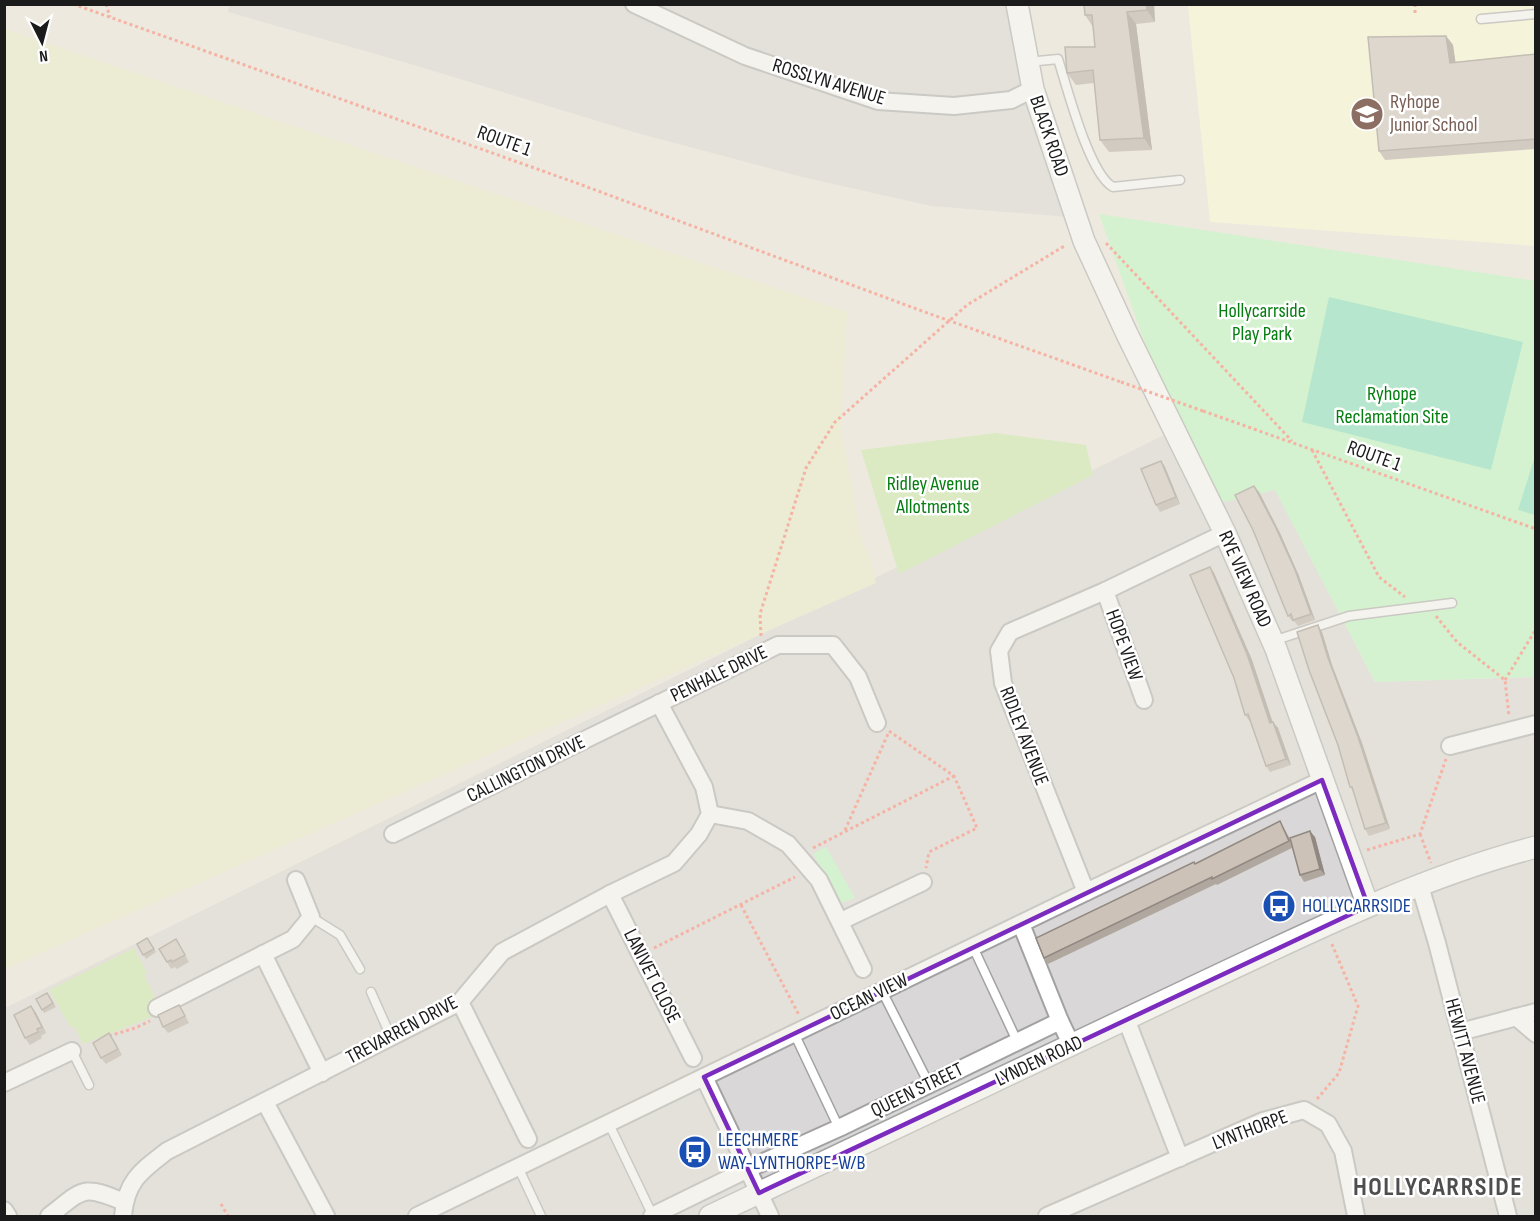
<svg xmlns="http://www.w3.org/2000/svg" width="1540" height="1221" viewBox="0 0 1540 1221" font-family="'Sofia Sans Condensed',sans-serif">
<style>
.residential{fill:#d9d7d7}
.education{fill:#ffffd6}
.farmland{fill:#ebeec8}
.grass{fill:#c5eca0}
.park{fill:#b7fdbd}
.pitch{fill:#76e3ba}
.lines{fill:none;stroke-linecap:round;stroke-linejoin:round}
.service-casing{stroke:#a2a2a2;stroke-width:11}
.minor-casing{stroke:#a2a2a2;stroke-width:20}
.tertiary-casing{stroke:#a2a2a2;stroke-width:24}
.path{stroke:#ff715e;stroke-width:3;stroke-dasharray:3 3;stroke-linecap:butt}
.service{stroke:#fff;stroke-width:8}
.minor{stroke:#fff;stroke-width:16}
.tertiary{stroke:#fff;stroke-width:21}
.path-bridge{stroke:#ff715e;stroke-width:3;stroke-dasharray:3 3;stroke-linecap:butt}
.wall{fill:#b0a79e}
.shaded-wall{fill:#908881}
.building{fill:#cdc2b8;stroke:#908881;stroke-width:1.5}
.marked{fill:none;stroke:#7b2cbf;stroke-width:4.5;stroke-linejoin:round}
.labels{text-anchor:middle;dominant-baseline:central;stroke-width:5;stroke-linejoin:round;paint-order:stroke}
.street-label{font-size:20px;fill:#1b1b1b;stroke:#fff}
.education-label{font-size:20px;fill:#785e54;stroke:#fff;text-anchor:start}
.park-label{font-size:20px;fill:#047d0f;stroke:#fff}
.transit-label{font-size:20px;fill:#164399;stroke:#fff;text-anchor:start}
.district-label{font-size:26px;font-weight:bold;letter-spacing:1.5px;fill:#4e4e4e;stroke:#fff}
</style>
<rect width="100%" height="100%" fill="#ede9df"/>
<g class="residential">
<path d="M229 4 1011 5 1081 218 931 206 802 177 637 133 407 63 228 12Z"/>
<path d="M1174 430 1275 489 1375 682 1535 677V1216H5V1008Z"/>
</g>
<path class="education" d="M1234 4 1535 5V246L1210 222 1188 6Z"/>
<path class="farmland" d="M5 29 847 312 841 428 862 542 870 558 876 583 5 969Z"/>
<g class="grass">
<path d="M996 433 1086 445 1093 475 899 574 861 450Z"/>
<path d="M134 948 147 973 144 975 155 997 149 1004 154 1015C131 1027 107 1034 83 1044L75 1028 70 1026 49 990Z"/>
</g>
<g class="park">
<path d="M1099 214 1535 281V677L1375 682 1275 490 1211 505 1180 442Z"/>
<path d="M826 847 855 898 841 903 813 854Z"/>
</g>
<g class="pitch">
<path d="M1329 297 1523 342 1491 470 1302 422Z"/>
<path d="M1535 456V515L1518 510Z"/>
</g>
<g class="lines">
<g class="service-casing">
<g id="service">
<path d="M1481 19 1536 14"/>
<path d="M1028 62 1058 59C1067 87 1089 174 1113 187L1180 180"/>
<path d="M1273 641 1349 616 1452 603"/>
<path d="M311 917 340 935 360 969"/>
<path d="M973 947 1017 1041"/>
<path d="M882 991 929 1084"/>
<path d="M371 992 391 1037"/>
<path d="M794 1033 839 1128"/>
<path d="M72 1051 89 1085"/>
<path d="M609 1124 653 1216"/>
<path d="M518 1167 541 1216"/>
</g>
</g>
<g class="minor-casing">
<g id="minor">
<path d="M634 4 745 56 878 101 954 106 1011 100 1033 89"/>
<path d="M1105 591 1144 700"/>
<path d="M1450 746 1536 724"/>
<path d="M710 814 748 821 788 844 819 880 863 969"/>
<path d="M393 834 778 645H833L858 677 877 723"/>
<path d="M1420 886 1437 943 1508 1216"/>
<path d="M1086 892 1003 683 999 651 1010 632 1105 591 1225 533"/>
<path d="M610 894 693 1058"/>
<path d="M841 921 923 882"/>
<path d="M1021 924 1060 1021"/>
<path d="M263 954 322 1073"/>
<path d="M460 1002 528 1139"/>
<path d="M157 1008 293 939 311 917 296 880"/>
<path d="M1516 1017 1536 1034"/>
<path d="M1126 1019 1180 1158"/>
<path d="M1460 1032 1536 1012"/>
<path d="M704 1077 770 1216"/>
<path d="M4 1083 72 1051"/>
<path d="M265 1102 326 1216"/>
<path d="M4 1210 8 1216"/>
<path d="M49 1216C84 1189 82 1184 124 1202"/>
<path d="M123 1216C126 1181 141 1171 167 1151L460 1002 502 952 610 894 674 863 699 834 710 814 704 787 659 703"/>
<path d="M417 1216 1086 892 1322 780"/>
<path d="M652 1216 748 1169 839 1128 1060 1021 1072 1046"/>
<path d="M1047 1216 1263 1121 1304 1110 1328 1124 1343 1151 1356 1216"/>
</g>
</g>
<g class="tertiary-casing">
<g id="tertiary">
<path d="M1017 4 1033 89 1084 241 1127 334 1225 533 1276 649 1368 906"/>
<path d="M710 1216C868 1140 1027 1065 1187 990 1300 937 1414 879 1536 847"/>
</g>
</g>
<g class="path">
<path d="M73 4 571 181 922 311 1121 382"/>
<path d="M106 4 110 17"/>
<path d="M1415 4V14"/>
<path d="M1106 243 1292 441"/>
<path d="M1203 411 1536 529"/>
<path d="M1312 450 1379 577 1405 597"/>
<path d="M1436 616 1457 642 1505 680 1509 716"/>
<path d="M761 636 760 614 806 468 835 422 967 305 1066 245"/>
<path d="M1505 680 1536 629"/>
<path d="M889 731 954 776 977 828 929 852 926 868"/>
<path d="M845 830 888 734"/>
<path d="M1420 834 1431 863"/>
<path d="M813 848 954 776"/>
<path d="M1367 850 1420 834 1446 759"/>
<path d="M741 905 799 1015"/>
<path d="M654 948 795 877"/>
<path d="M109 1036 135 1028 150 1021"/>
<path d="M1317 1099 1339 1073 1358 1006 1331 942"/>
<path d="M221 1204 228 1216"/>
</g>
<use href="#service" class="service"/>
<use href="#minor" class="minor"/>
<use href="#tertiary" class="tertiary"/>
<path class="path-bridge" d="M1121 382 1203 411"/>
</g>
<g class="wall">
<path d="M1154 4 1155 22 1136 24 1152 150 1109 152 1100 140 1094 83 1076 85 1067 73 1095 47 1093 27 1085 15Z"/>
<path d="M1446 36 1453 45 1455 62 1536 54V149L1385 160 1379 151Z"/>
<path d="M1161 461 1165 467 1180 504 1160 512 1156 505Z"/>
<path d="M1254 486 1259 492 1280 533 1299 576 1315 620 1298 626 1294 621 1293 622 1288 616Z"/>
<path d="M1210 567 1214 573 1252 660 1272 722 1278 728 1291 765 1270 772 1266 766 1250 722 1245 715Z"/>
<path d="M1322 632 1332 665 1362 743 1390 829 1369 836 1365 829 1354 792 1350 787Z"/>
<path d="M1280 821 1290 839 1315 837 1325 875 1304 882 1300 875 1292 848 1217 885 1216 884 1048 964 1044 958 1196 863Z"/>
<path d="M147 938 156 952 146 959 137 944Z"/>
<path d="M180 946 189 962 177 969 175 967 171 969 167 962Z"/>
<path d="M47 993 56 1007 44 1013 36 999Z"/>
<path d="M183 1011 189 1023 168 1033 163 1027Z"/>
<path d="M36 1013 46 1033 41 1036 42 1038 30 1045 25 1038Z"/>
<path d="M114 1040 122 1055 106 1064 101 1058Z"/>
</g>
<g class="shaded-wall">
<path d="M1146 4H1154L1155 22 1147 10Z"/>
<path d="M1127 12 1136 24 1152 150 1144 138Z"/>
<path d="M1446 36 1453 45 1457 72 1450 63Z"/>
<path d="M1161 461 1165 467 1180 504 1176 497Z"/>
<path d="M1254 486 1259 492 1280 533 1299 576 1315 620 1311 614Z"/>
<path d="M1210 567 1214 573 1252 660 1275 729 1270 723Z"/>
<path d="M1318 625 1322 632 1332 665 1362 743 1390 829 1386 823 1328 658Z"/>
<path d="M1273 722 1278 728 1291 765 1286 759Z"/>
<path d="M1310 831 1315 837 1325 875 1320 869Z"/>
<path d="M31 1006 36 1013 46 1033 42 1027Z"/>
</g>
<g class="building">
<path d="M1084 4H1146L1147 10 1127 12 1144 138 1100 140 1093 70 1067 73 1065 47H1095L1092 15H1085Z"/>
<path d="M1446 36 1450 63 1536 54V139L1379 151 1368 37Z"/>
<path d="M1161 461 1176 497 1156 505 1141 469Z"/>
<path d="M1254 486 1275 526 1295 570 1311 614 1293 620 1291 614 1288 616 1253 530 1235 495Z"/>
<path d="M1210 567 1247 654 1270 723 1273 722 1286 759 1266 766 1248 714 1245 715 1234 678 1190 575Z"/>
<path d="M1318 625 1328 658 1358 737 1386 823 1365 829 1352 787H1350L1338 745 1309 670 1297 632Z"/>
<path d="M1280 821 1289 841 1212 879V877L1044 958 1036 938 1194 862 1195 864Z"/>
<path d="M1310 831 1320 869 1300 875 1290 838Z"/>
<path d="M147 938 154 949 143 955 137 944Z"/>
<path d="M176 939 185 955 172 962 171 960 167 962 159 949Z"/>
<path d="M47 993 53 1003 42 1010 36 999Z"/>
<path d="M179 1005 185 1016 163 1027 158 1015Z"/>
<path d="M31 1006 42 1027 37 1029 38 1032 25 1038 14 1015Z"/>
<path d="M109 1033 118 1049 101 1058 93 1043Z"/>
</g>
<path d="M0 0H1540V1221H0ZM1322 780 1368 906 759 1193 704 1077Z" fill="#ede9df" fill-opacity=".55" fill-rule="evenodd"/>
<path class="marked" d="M1322 780 1368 906 759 1193 704 1077Z"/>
<defs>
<g id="school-disc" transform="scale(1.725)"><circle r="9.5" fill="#8d6e63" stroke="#fff"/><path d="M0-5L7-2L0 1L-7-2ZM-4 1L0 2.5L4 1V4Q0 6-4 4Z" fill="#fff"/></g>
<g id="bus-disc" transform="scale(1.725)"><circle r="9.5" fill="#1a4fb4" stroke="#fff"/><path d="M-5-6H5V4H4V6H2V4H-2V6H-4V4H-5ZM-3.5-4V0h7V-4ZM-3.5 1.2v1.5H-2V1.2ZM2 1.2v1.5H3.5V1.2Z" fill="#fff"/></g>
</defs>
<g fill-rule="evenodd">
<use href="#school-disc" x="1367" y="114"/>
<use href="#bus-disc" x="1279" y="906"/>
<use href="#bus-disc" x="695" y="1152"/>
</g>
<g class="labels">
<g class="street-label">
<text transform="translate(829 82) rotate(17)">ROSSLYN AVENUE</text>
<text transform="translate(1049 136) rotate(71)">BLACK ROAD</text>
<text transform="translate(504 141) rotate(20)">ROUTE 1</text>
<text transform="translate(1374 456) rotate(20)">ROUTE 1</text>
<text transform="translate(1245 579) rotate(66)">RYE VIEW ROAD</text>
<text transform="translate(1124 645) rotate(70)">HOPE VIEW</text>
<text transform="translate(719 674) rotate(-26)">PENHALE DRIVE</text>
<text transform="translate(1024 736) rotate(69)">RIDLEY AVENUE</text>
<text transform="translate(526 769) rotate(-26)">CALLINGTON DRIVE</text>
<text transform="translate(652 976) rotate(63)">LANIVET CLOSE</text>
<text transform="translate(869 997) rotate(-26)">OCEAN VIEW</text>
<text transform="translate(402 1030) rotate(-28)">TREVARREN DRIVE</text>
<text transform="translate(1465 1051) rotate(75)">HEWITT AVENUE</text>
<text transform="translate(1039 1061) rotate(-25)">LYNDEN ROAD</text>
<text transform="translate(917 1090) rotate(-26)">QUEEN STREET</text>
<text transform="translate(1250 1130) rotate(-21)">LYNTHORPE</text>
</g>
<g class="education-label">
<text x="1390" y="102">Ryhope<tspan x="1390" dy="23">Junior School</tspan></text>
</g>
<g class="park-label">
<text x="1262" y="311">Hollycarrside<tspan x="1262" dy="23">Play Park</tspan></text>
<text x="1392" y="394">Ryhope<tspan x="1392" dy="23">Reclamation Site</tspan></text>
<text x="933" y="484">Ridley Avenue<tspan x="933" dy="23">Allotments</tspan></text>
</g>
<g class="transit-label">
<text x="1302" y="906">HOLLYCARRSIDE</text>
<text x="718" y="1140">LEECHMERE<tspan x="718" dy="23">WAY-LYNTHORPE-W/B</tspan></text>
</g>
<g class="district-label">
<text x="1438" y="1187">HOLLYCARRSIDE</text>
</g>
</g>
<rect width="1540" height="1221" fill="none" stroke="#1b1b1b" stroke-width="12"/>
<g transform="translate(42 42) rotate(174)" stroke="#ffffff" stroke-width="4.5" paint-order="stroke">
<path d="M0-4.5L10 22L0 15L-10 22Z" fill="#1b1b1b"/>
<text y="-9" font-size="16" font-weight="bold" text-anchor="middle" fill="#1b1b1b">N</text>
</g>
</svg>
